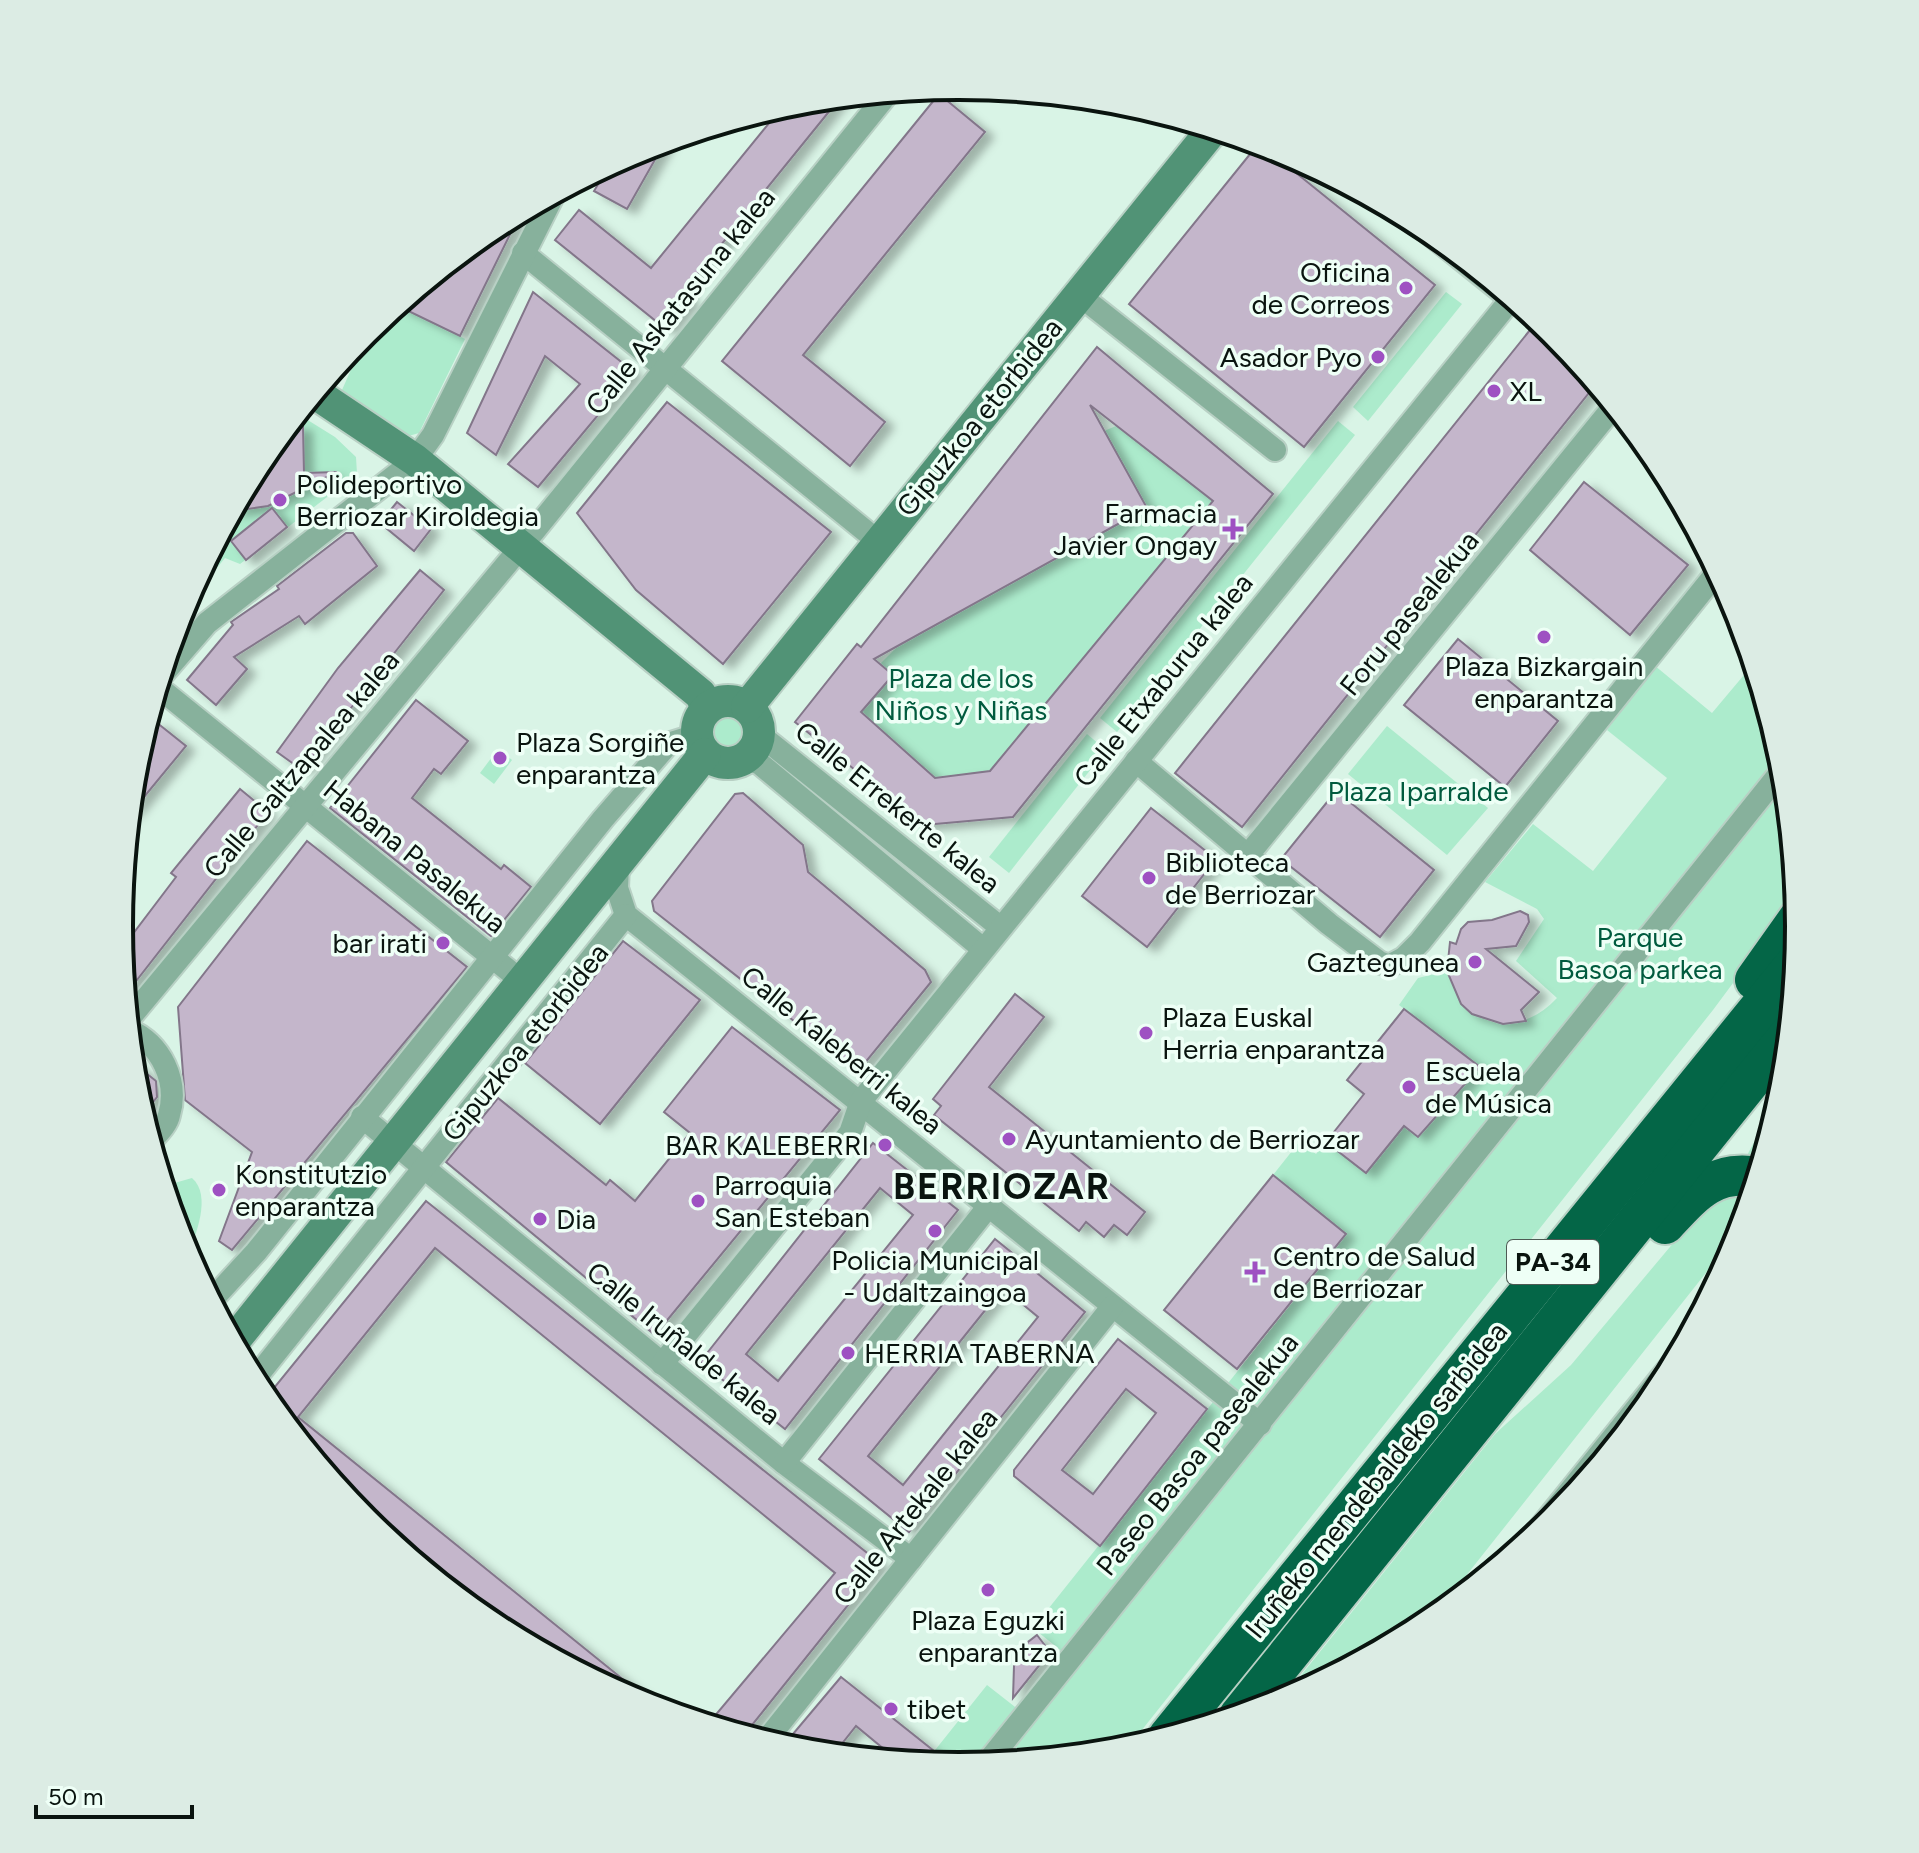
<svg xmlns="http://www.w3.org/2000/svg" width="1919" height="1853" viewBox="0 0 1919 1853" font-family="Figtree,sans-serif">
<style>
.green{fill:#acebcc}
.building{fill:#c4b6cb;stroke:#83768a;stroke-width:2;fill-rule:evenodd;filter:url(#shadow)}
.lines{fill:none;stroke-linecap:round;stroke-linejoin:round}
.street-casing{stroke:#b8d0c4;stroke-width:26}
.secondary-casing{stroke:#b8d0c4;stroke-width:36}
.highway-casing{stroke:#b8d0c4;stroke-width:44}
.street{stroke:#87b19c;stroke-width:22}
.secondary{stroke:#519376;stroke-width:32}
.highway{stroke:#046647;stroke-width:40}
.poi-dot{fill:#9e51c2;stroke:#eefff6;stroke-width:3}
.labels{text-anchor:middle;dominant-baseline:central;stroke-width:7;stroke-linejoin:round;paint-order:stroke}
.shield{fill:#eefff6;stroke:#4e5a54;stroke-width:2}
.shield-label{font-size:26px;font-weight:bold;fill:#0a140f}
.poi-label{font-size:28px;fill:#0a140f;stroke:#eefff6;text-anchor:start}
.street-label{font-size:28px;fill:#0a140f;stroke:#eefff6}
.park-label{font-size:28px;fill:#005b3e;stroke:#eefff6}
.district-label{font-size:36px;font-weight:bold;letter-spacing:2px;fill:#0a140f;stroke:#eefff6}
.rim{fill:none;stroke:#0a140f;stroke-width:4}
</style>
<defs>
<filter id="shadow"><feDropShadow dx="9" dy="5" stdDeviation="4" flood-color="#0004"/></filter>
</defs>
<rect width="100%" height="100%" fill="#d9f4e6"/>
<g class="green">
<path d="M414 292 422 297 415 314 465 339 419 433 405 437 342 390 364 340H375L387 315Z"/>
<path d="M1446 292 1462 304 1368 421 1353 407Z"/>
<path d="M298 414 335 437 356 457 357 474 240 564 225 558 181 612 261 459Z"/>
<path d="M1338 421 1355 435 1117 732 1100 718Z"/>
<path d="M1116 426 1213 501 990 771 935 778 861 712 892 675 880 664 897 647 1147 508 1104 431Z"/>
<path d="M1754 663 1784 763 1797 897 1713 1010 1126 1750 959 1767 924 1764 987 1685 1019 1710 1064 1653 1033 1628 1346 1235 1273 1175 1300 1141 1316 1154 1326 1142 1366 1172 1404 1126 1418 1137 1476 1064 1399 1005 1418 978 1447 971C1463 1027 1517 1041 1557 998L1516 961 1544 919 1537 909 1485 882 1533 824 1593 871 1667 778 1607 730 1654 665 1712 713Z"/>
<circle cx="729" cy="732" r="21"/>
<path d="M1387 726 1488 808 1447 855 1348 774Z"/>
<path d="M1087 734 1106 750 1009 873 989 857Z"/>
<path d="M498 749 512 760 494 784 480 773Z"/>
<path d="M1777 1112 1764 1156 1761 1160 1744 1161 1760 1131Z"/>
<path d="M192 1178C212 1195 196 1236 187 1255L164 1186Z"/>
<path d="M1730 1193H1748L1709 1269 1427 1625 1278 1704 1495 1434 1571 1365 1685 1229 1707 1208Z"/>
</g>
<g class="building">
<path d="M939 94 985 132 803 355 885 422 850 466 722 361Z"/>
<path d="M840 98 682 293 691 300 667 330 555 240 579 210 651 268 783 106Z"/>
<path d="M665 142 627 209 594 191 609 166 638 150Z"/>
<path d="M1259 143 1435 285 1304 447 1129 304Z"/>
<path d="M521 212 460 336 398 306 493 227Z"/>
<path d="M533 292 634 372 538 487 508 464 580 384 545 356 496 455 467 433Z"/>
<path d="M1538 320 1554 332 1596 384 1242 827 1175 773Z"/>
<path d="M1097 347 1273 494 1013 817 924 825 795 722 857 644 861 647ZM1090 405 1213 501 990 771 935 778 861 712 893 675 874 659 1147 508Z"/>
<path d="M667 402 831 532 723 664 636 590 577 513Z"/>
<path d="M288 426H303L304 473 337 472 268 506 233 511 261 459Z"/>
<path d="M1584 482 1688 565 1630 635 1530 550Z"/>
<path d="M397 502 431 529 414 551 380 523Z"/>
<path d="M272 508 287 527 246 560 231 541Z"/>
<path d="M346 533H353L377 566 305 624 299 616 234 657 247 669 216 705 187 680 233 625 231 622 279 589 277 586Z"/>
<path d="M420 570 444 590 302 770 277 752 338 668Z"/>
<path d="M1458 639 1558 721 1505 787 1404 705Z"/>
<path d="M416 700 468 741 441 774 434 769 412 798 501 869 504 865 531 887 491 936 330 808Z"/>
<path d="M156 722 186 746 130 814 135 762 142 739Z"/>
<path d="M240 789 268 812 126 994 120 931 129 939 176 877 171 873Z"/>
<path d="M1336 791 1434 870 1380 937 1281 859Z"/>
<path d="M743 793 803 845 808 872 925 970 931 982 864 1064 855 1069 654 911 652 901 735 794Z"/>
<path d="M1151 808 1216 859 1147 947 1082 896Z"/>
<path d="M307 841 467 967 232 1250 219 1241 252 1152 185 1100 178 1007Z"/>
<path d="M1520 911 1528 915 1529 922 1516 946 1486 949 1539 992 1521 1010 1526 1021 1503 1024 1472 1014 1461 1004 1447 971 1450 942 1456 944 1461 929 1468 922 1492 920Z"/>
<path d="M623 941 700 1000 600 1124 525 1063Z"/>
<path d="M1015 994 1044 1017 989 1087 1145 1212 1127 1235 1114 1225 1104 1237 1086 1222 1079 1231 934 1115 941 1106 933 1099Z"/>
<path d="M1404 1009 1480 1067 1418 1137 1404 1126 1366 1173 1326 1142 1364 1094 1347 1080Z"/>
<path d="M732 1027 840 1110 655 1335 446 1162 498 1098 606 1185 610 1180 635 1201 690 1133 664 1112Z"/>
<path d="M132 1062 156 1081 157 1097 143 1115Z"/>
<path d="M873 1143 958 1210 785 1429 700 1362ZM880 1188 913 1215 778 1381 746 1354Z"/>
<path d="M1273 1175 1346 1234 1237 1369 1164 1310Z"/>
<path d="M426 1201 881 1564 744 1735 708 1724 835 1573 435 1248 298 1417 646 1698 642 1704 524 1642 349 1502 265 1399Z"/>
<path d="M995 1239 1085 1312 909 1532 819 1459ZM1003 1288 1038 1317 903 1485 868 1456Z"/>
<path d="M1118 1339 1207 1409 1100 1546 1014 1476V1470ZM1126 1389 1156 1413 1093 1494 1062 1470Z"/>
<path d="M1037 1635 1050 1652 1013 1698 1014 1666 1028 1642Z"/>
<path d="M841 1677 934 1751 924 1764 878 1759 885 1750 856 1726 833 1755 782 1747Z"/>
</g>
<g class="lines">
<g class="street-casing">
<g id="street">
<path d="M1411 219 1511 299"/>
<path d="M523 253 879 542"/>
<path d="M1078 294 1275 450"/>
<path d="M162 675 207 623 415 460 433 435 553 196"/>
<path d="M158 687 523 982"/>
<path d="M759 734 1000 927"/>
<path d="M743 759 759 763 983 949"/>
<path d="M1136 761 1329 924 1379 962 1389 966 1404 958 1420 942 1718 571"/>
<path d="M1248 855 1614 406"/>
<path d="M618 865 617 888 626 915 1260 1424"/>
<path d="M128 1020 535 530 888 93"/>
<path d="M129 1030C161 1044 179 1081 169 1115 167 1125 157 1134 151 1141"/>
<path d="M362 1117 784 1463 911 1559"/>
<path d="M211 1301 256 1252 603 819 668 744 697 735"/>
<path d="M662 1364 850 1133 861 1101 1512 298"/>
<path d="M254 1380 626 915"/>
<path d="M784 1463 988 1207"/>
<path d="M1532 1538 1678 1357"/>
<path d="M765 1742 1112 1307"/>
<path d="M986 1764 1784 768"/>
</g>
</g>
<g class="secondary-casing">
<g id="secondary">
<path d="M315 393 415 460 700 694 708 707"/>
<circle cx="728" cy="732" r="31"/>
<path d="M747 707 1213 129"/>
<path d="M233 1342 705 754"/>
</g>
</g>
<g class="highway-casing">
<g id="highway">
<path d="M1755 980 1799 918"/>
<path d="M1665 1224C1693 1194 1713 1169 1758 1177"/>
<path d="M1239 1716 1789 1033"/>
<path d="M1168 1737 1797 962"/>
</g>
</g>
<use href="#street" class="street"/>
<use href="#secondary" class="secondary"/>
<use href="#highway" class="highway"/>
</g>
<g class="poi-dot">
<circle cx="1406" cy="288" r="8"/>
<circle cx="1378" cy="357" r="8"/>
<circle cx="1494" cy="391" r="8"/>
<circle cx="280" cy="500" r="8"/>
<path d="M1229 517h8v8h8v8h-8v8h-8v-8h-8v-8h8z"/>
<circle cx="1544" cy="637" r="8"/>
<circle cx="500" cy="758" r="8"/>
<circle cx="1149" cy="878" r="8"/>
<circle cx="443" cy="943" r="8"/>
<circle cx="1475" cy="962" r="8"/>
<circle cx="1146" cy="1033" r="8"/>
<circle cx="1409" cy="1087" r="8"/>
<circle cx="1009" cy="1139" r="8"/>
<circle cx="885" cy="1145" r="8"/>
<circle cx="219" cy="1190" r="8"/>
<circle cx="698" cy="1201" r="8"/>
<circle cx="540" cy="1219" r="8"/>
<circle cx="935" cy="1231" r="8"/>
<path d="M1251 1260h8v8h8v8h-8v8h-8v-8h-8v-8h8z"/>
<circle cx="848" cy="1353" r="8"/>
<circle cx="988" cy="1590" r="8"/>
<circle cx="891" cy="1709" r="8"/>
</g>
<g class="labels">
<rect class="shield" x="1507" y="1240" width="92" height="44" rx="6"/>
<g class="shield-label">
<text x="1553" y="1262">PA-34</text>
</g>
<g class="poi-label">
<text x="1390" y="272" text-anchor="end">Oficina<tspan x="1390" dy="32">de Correos</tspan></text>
<text x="1362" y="357" text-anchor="end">Asador Pyo</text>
<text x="1510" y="391">XL</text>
<text x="296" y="484">Polideportivo<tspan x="296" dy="32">Berriozar Kiroldegia</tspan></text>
<text x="1217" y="513" text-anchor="end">Farmacia<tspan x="1217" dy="32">Javier Ongay</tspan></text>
<text x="1544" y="666" text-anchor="middle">Plaza Bizkargain<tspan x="1544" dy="32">enparantza</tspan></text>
<text x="516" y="742">Plaza Sorgiñe<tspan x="516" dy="32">enparantza</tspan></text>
<text x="1165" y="862">Biblioteca<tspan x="1165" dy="32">de Berriozar</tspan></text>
<text x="427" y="943" text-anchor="end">bar irati</text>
<text x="1459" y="962" text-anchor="end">Gaztegunea</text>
<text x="1162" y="1017">Plaza Euskal<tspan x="1162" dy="32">Herria enparantza</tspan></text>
<text x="1425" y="1071">Escuela<tspan x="1425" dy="32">de Música</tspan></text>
<text x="1025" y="1139">Ayuntamiento de Berriozar</text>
<text x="869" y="1145" text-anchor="end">BAR KALEBERRI</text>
<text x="235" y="1174">Konstitutzio<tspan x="235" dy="32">enparantza</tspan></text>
<text x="714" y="1185">Parroquia<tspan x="714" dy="32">San Esteban</tspan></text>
<text x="556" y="1219">Dia</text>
<text x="1273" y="1256">Centro de Salud<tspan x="1273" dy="32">de Berriozar</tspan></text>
<text x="935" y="1260" text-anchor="middle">Policia Municipal<tspan x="935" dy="32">- Udaltzaingoa</tspan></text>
<text x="864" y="1353">HERRIA TABERNA</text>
<text x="988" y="1620" text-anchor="middle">Plaza Eguzki<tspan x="988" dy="32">enparantza</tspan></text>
<text x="907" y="1709">tibet</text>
</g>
<g class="street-label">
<text transform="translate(680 301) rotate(-51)">Calle Askatasuna kalea</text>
<text transform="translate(979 417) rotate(-51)">Gipuzkoa etorbidea</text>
<text transform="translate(1409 613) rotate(-51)">Foru pasealekua</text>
<text transform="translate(1163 680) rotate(-51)">Calle Etxaburua kalea</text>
<text transform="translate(301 764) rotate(-50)">Calle Galtzapalea kalea</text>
<text transform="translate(898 807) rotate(39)">Calle Errekerte kalea</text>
<text transform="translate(415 856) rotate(39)">Habana Pasalekua</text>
<text transform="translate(525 1042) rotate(-51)">Gipuzkoa etorbidea</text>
<text transform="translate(842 1050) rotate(39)">Calle Kaleberri kalea</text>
<text transform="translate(684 1343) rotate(39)">Calle Iruñalde kalea</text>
<text transform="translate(1197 1454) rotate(-51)">Paseo Basoa pasealekua</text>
<text transform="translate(1376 1480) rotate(-51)">Iruñeko mendebaldeko sarbidea</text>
<text transform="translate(915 1506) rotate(-51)">Calle Artekale kalea</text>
</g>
<g class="park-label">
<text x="961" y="678">Plaza de los<tspan x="961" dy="32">Niños y Niñas</tspan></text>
<text x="1418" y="791">Plaza Iparralde</text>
<text x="1640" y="937">Parque<tspan x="1640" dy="32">Basoa parkea</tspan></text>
</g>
<g class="district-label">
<text x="1002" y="1186">BERRIOZAR</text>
</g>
</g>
<path d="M0 0H1919V1853H0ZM133 926a826 826 0 1 1 1652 0a826 826 0 1 1-1652 0Z" fill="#dcece4" fill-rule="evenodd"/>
<path class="rim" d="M133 926a826 826 0 1 1 1652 0a826 826 0 1 1-1652 0Z"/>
<path d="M36 1805v12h156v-12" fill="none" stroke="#0a140f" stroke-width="4"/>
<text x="48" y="1805" font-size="24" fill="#0a140f" stroke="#eefff6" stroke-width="6" paint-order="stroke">50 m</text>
</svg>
